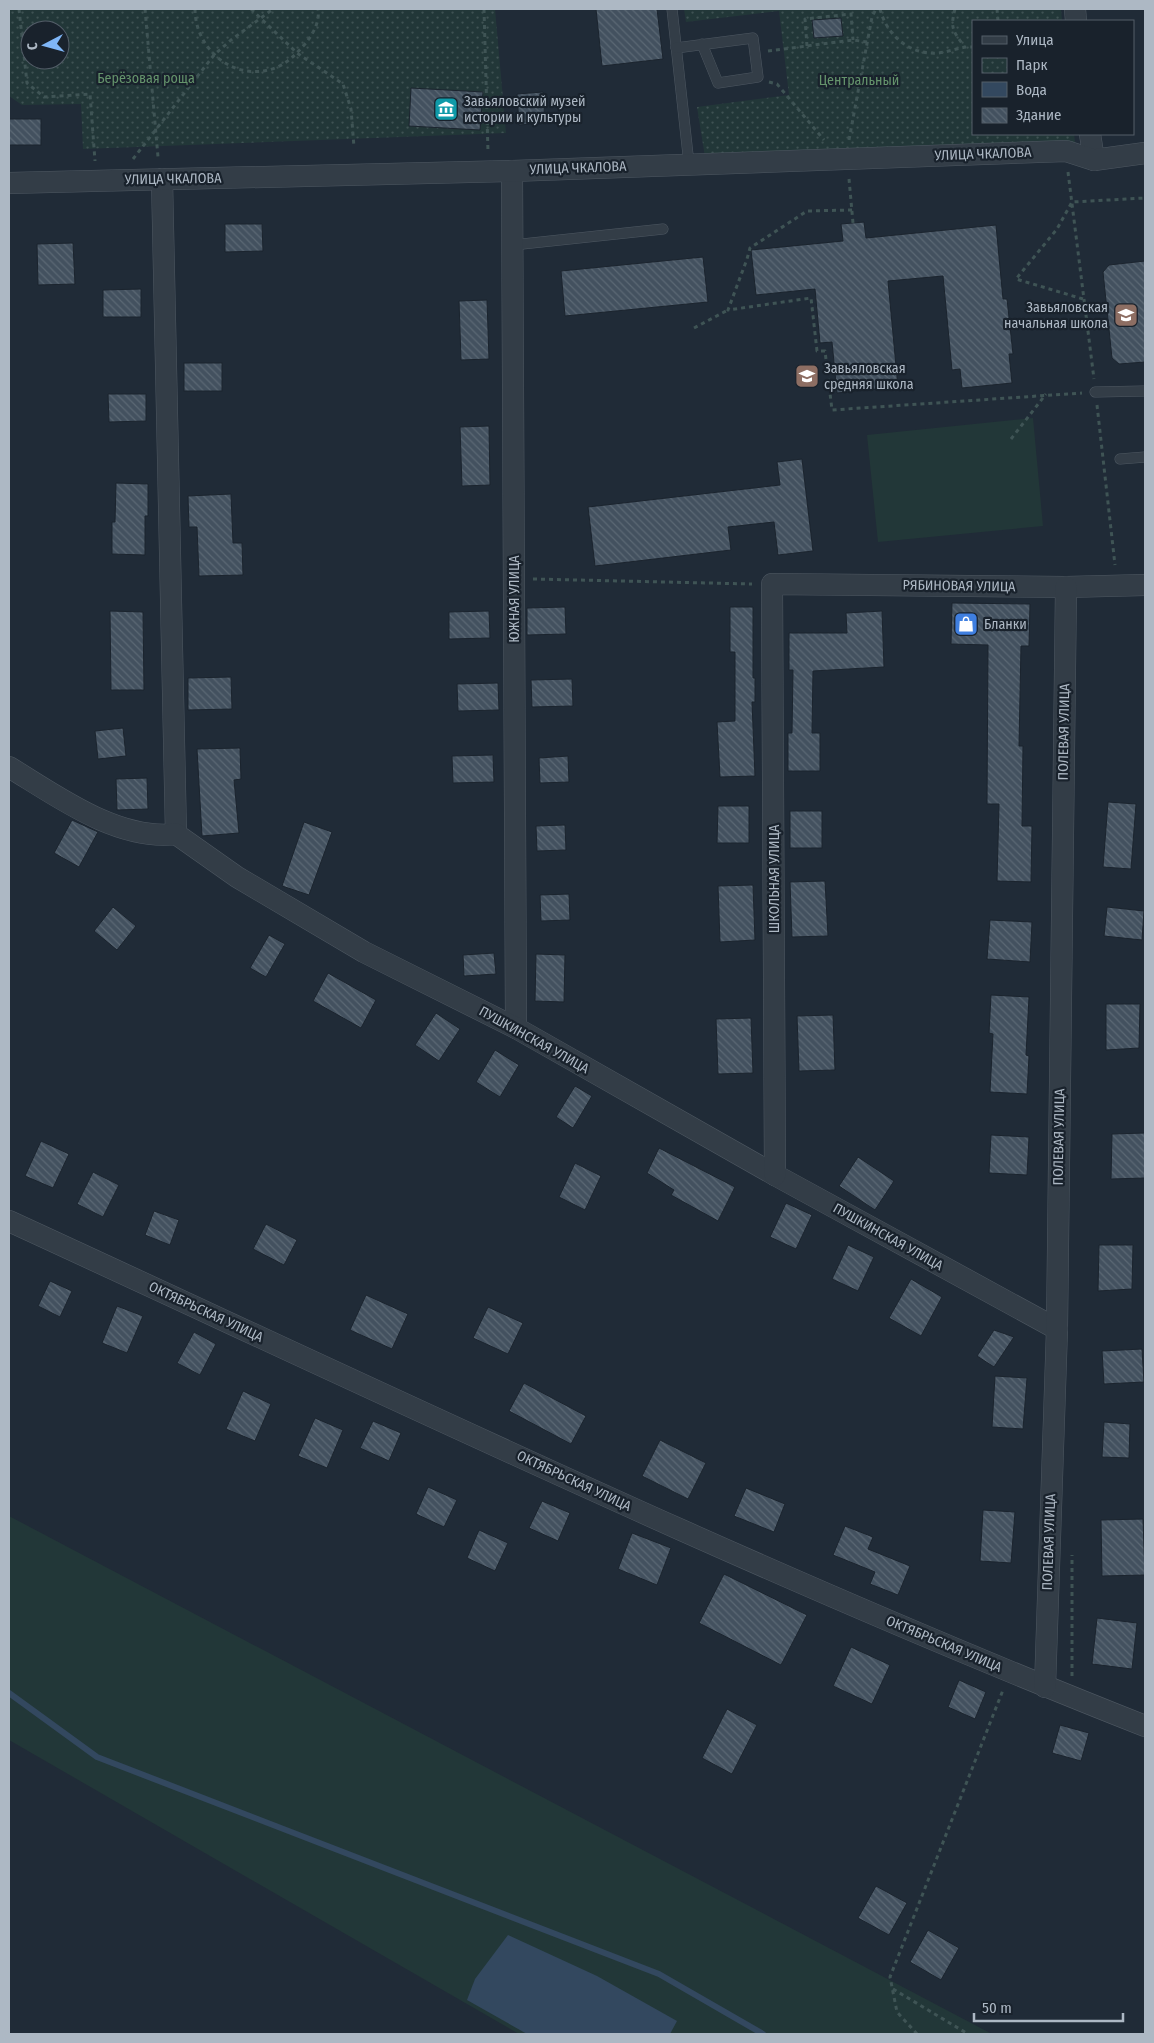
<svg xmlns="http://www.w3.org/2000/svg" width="1154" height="2043" viewBox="0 0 1154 2043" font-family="'Fira Sans Condensed',sans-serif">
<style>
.grass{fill:#223738}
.park{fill:url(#park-dots);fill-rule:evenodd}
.water{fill:#33485f}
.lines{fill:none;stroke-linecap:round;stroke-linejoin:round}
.stream{stroke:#33485f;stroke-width:6}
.building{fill:url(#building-back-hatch);stroke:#1b242e}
.service-casing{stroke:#4e5862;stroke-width:11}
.minor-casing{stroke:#4e5862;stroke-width:22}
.path{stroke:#3f5455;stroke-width:3;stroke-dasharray:4 4;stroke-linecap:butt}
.service{stroke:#333d47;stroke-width:10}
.minor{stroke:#333d47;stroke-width:21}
.labels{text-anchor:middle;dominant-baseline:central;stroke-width:4.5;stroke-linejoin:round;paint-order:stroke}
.park-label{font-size:14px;fill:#65946c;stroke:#19222c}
.poi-label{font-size:14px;fill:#adb8c4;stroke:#19222c;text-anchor:start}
.street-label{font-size:14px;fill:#adb8c4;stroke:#19222c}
</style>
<defs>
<pattern id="park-dots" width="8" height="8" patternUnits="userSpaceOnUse" patternTransform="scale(1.25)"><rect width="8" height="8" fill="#223738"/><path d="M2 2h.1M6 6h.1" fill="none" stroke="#3f5253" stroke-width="1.8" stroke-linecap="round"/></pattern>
<pattern id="building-back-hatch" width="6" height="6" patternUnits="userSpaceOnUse" patternTransform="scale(1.25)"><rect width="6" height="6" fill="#43515f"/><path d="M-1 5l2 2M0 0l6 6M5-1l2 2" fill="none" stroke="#5b6874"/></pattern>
</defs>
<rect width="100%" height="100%" fill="#202b37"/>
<g class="grass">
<path d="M1033 418 1043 526 878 542 867 435Z"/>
<path d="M9 1516 992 2034H519L9 1740Z"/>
</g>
<g class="park">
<path d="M9 9H495L506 133 83 149 81 104 22 105 9 96ZM30 30H60V60H30Z"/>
<path d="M684 9H1061L1062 21H973V134H1074L1075 142 705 157 697 107 789 95 779 11 686 22Z"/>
</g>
<path class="water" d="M508 1935 597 1976 677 2021 670 2034H527L467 2000 475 1979Z"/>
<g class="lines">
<path class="stream" d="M9 1693 97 1757 659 1974 763 2034"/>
</g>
<g class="building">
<path d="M596 9H657L663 59 602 66Z"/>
<path d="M841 18 843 36 814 38 812 20Z"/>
<path d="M411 88 483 92 480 130 409 126Z"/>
<path d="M543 92 545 123 519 125 517 94Z"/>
<rect x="9" y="119" width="32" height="26"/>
<path d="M864 222 866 238 996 225 1003 299H1007L1013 354H1009L1012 383 962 388 960 369 952 370 943 276 888 281 898 387 837 393 832 342 820 343 815 289 756 295 751 250 843 241 841 224Z"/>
<path d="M225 224H262L263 251 225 252Z"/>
<path d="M73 243 75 284 38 285 37 244Z"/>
<path d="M703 257 708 302 565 316 561 271Z"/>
<path d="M1145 261V362L1119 364 1112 358 1103 272 1109 265Z"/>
<path d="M141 289V317H103V290Z"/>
<path d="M487 300 489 359 461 360 459 301Z"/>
<rect x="184" y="363" width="38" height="28"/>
<path d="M108 394H146V421L109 422Z"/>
<path d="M489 426 490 485 462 486 460 427Z"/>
<path d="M802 459 813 551 778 555 774 522 728 527 731 550 595 566 588 507 780 485 777 462Z"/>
<path d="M116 483 148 484V516H145V555L112 554V522H115Z"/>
<path d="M231 494 233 543H242L243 575 199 576 197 527H189L188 496Z"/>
<path d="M952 603 1030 604 1029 646H1021L1019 746H1023L1022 826H1032L1031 882 997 881 999 804H987L988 645 951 644Z"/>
<path d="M565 607 566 634 527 635V608Z"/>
<path d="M730 607H753V678H755V702H752L755 776 720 777 717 722 735 721V652H730Z"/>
<path d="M110 611 143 612 144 690H111Z"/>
<path d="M489 611 490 638 449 639V612Z"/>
<path d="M882 611 884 667 813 671 812 733H820V771H788V733H792L793 670H789V633H847L846 613Z"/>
<path d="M231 677 232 709 188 710V678Z"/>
<path d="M572 679 573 706 532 707 531 680Z"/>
<path d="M498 683 499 710 458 711 457 684Z"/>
<path d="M123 728 126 756 98 759 95 731Z"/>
<path d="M240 748 241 779 234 780 239 833 202 836 197 749Z"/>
<path d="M493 755 494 782 453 783 452 756Z"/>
<path d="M568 756 569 782 540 783 539 758Z"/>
<path d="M147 778 148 809 117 810 116 779Z"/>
<path d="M1108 802 1136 804 1131 869 1103 867Z"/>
<path d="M718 806H749V843H717Z"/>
<rect x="790" y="811" width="32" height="37"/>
<path d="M72 820 98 832 79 867 54 853Z"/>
<path d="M304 822 332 832 309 895 282 886Z"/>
<path d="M565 825 566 850 537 851 536 826Z"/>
<path d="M825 881 828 936 792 937 790 882Z"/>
<path d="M753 885 755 940 720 942 718 886Z"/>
<path d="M569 894 570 920 541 921 540 895Z"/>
<path d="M113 907 136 926 117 950 94 931Z"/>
<path d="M1107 907 1144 911 1142 940 1104 936Z"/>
<path d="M990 920 1032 922 1030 962 987 959Z"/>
<path d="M269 935 285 944 266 977 250 968Z"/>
<path d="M494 953 496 974 464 976 463 955Z"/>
<path d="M536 954 565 955 564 1002 535 1001Z"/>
<path d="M328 973 376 1000 361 1028 313 1001Z"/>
<path d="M991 995 1029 997 1026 1055 1029 1056 1027 1094 990 1092 993 1034 989 1033Z"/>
<path d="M1106 1004H1140L1139 1048 1106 1050Z"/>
<path d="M436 1013 460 1029 439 1061 415 1045Z"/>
<path d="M833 1015 835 1070 799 1071 797 1016Z"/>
<path d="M751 1018 753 1073 718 1074 716 1019Z"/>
<path d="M495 1050 519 1065 500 1097 476 1082Z"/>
<path d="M575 1086 592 1096 573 1128 556 1117Z"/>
<path d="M1145 1133V1178L1111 1179 1112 1134Z"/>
<path d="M991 1135 1029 1137 1027 1175 989 1173Z"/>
<path d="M41 1141 69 1154 53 1188 25 1176Z"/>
<path d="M659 1148 735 1187 718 1221 671 1195 674 1190 647 1173Z"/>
<path d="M858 1157 894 1181 875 1210 839 1186Z"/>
<path d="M575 1163 601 1176 585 1210 559 1197Z"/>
<path d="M93 1172 119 1185 103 1217 77 1204Z"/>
<path d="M786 1203 812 1215 796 1249 770 1237Z"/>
<path d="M154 1211 179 1220 170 1245 145 1235Z"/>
<path d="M266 1224 297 1240 284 1265 253 1249Z"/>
<path d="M848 1245 874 1257 858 1291 832 1279Z"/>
<path d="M1099 1245H1133L1132 1289 1098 1291Z"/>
<path d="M911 1279 942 1297 921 1336 889 1318Z"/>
<path d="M50 1281 72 1291 60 1317 38 1306Z"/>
<path d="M366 1295 408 1314 392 1349 350 1330Z"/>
<path d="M117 1306 143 1316 127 1353 102 1343Z"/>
<path d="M488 1307 523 1323 508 1354 473 1338Z"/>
<path d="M994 1330 1014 1337 994 1367 977 1356Z"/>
<path d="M194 1332 216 1344 200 1375 177 1363Z"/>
<path d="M1142 1349 1144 1382 1104 1384 1102 1351Z"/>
<path d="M995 1376 1027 1378 1023 1429 992 1427Z"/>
<path d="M524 1383 586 1416 571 1444 509 1411Z"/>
<path d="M243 1391 271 1404 255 1441 226 1429Z"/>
<path d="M315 1418 343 1430 327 1468 298 1456Z"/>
<path d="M373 1421 401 1433 389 1461 360 1448Z"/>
<path d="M1104 1422 1130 1424 1129 1458 1102 1457Z"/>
<path d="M660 1440 706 1463 688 1499 642 1476Z"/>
<path d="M428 1487 457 1500 444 1527 416 1514Z"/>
<path d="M746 1488 785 1504 774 1532 734 1516Z"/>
<path d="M542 1501 570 1513 558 1541 529 1528Z"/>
<path d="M983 1510 1015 1512 1011 1563 980 1561Z"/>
<path d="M1143 1519 1145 1575 1102 1576 1101 1520Z"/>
<path d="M845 1526 873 1537 868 1549 910 1566 898 1595 870 1584 875 1572 833 1555Z"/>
<path d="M479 1530 508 1543 495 1571 467 1558Z"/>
<path d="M632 1533 671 1548 657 1585 618 1569Z"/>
<path d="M724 1574 807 1615 781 1665 699 1623Z"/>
<path d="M1097 1618 1137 1623 1132 1669 1092 1664Z"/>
<path d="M851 1647 890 1665 872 1704 833 1686Z"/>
<path d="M959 1680 986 1692 975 1719 948 1707Z"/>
<path d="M727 1709 757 1725 732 1774 702 1758Z"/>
<path d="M1060 1725 1089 1733 1081 1761 1052 1753Z"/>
<path d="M876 1886 907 1903 889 1935 858 1918Z"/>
<path d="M928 1930 959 1948 941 1980 910 1962Z"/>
</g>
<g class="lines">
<g class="service-casing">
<g id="service">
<path d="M672 9 689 164"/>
<path d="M676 48 753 38 758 77 718 83 702 44"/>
<path d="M513 245 663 229"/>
<path d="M1095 392 1145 391"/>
<path d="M1120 459 1145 457"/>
</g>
</g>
<g class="minor-casing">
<g id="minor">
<path d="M1075 9 1076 21"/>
<path d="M1090 134 1094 160"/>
<path d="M512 171 516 1028"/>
<path d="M162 179 176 834"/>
<path d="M9 183 512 171 1066 151 1094 160 1145 153"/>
<path d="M9 767C57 796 117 841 176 834L237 877 364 952 516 1028 775 1175 1057 1329"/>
<path d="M775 1175 772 584 1066 587 1145 585"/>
<path d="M9 1221C385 1394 759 1574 1145 1726"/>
<path d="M1045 1687 1057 1329 1066 587"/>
</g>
</g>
<g class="path">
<path d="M19 9 27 83 44 97 90 94 95 161"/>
<path d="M145 9 158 157"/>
<path d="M195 9C195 49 234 83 275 68 288 63 296 54 305 44 313 34 320 22 318 9"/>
<path d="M251 9 297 53 343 84 351 109 354 147"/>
<path d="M484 9 488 152"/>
<path d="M880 9C887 36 910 55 938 53 950 52 961 46 973 47"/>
<path d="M955 9C950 28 953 31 964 46"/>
<path d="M997 9 998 21"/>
<path d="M807 46 805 19 851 14 853 40"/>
<path d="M768 51 853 40 867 42"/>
<path d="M769 82 777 84 824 140"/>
<path d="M849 140 872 17 876 9"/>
<path d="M133 159 214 55 231 40 273 9"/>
<path d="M1068 172 1094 379"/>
<path d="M849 179 853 223"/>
<path d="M852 210 807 211 750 248 747 259 728 310 811 298 817 351H825L832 410 1082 393"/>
<path d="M1083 299 1016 279 1057 229 1072 202 1145 198"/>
<path d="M694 328 728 310"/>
<path d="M1097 405 1115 565"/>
<path d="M1011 439 1046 394"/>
<path d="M533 579 752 584"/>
<path d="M1072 1676V1555"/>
<path d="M893 1989 968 2034"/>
<path d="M917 2034 897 2012 890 1977 1003 1690"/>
</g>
<use href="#service" class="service"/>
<use href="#minor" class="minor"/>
</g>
<defs>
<g id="museum-square" transform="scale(1.25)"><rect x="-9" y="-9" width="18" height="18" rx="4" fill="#0f9aa8" stroke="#19222c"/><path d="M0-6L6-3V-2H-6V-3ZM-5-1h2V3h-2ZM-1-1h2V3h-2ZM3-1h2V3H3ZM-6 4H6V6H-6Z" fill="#fff"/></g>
<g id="school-square" transform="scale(1.25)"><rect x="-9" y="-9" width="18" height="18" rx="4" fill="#8d6e63" stroke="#19222c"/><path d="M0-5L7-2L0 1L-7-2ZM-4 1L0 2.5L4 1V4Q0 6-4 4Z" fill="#fff"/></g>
<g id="shop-square" transform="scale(1.25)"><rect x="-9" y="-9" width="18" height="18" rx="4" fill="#3f7fe0" stroke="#19222c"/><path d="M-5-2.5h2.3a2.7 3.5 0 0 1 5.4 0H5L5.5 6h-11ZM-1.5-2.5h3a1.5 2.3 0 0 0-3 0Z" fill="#fff"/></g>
</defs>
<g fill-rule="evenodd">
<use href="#museum-square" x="446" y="109"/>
<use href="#school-square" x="1126" y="315"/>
<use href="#school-square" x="807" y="376"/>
<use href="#shop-square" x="966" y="624"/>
</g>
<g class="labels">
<g class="park-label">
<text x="146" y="78">Берёзовая роща</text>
<text x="859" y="80">Центральный</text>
</g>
<g class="poi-label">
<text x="464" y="101">Завьяловский музей<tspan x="464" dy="16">истории и культуры</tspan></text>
<text x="1108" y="307" text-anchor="end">Завьяловская<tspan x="1108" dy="16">начальная школа</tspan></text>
<text x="824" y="368">Завьяловская<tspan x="824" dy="16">средняя школа</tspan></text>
<text x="984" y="624">Бланки</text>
</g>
<g class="street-label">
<text transform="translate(983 154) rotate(-2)">УЛИЦА ЧКАЛОВА</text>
<text transform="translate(578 168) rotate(-2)">УЛИЦА ЧКАЛОВА</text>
<text transform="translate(173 179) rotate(-1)">УЛИЦА ЧКАЛОВА</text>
<text transform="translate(959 586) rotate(1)">РЯБИНОВАЯ УЛИЦА</text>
<text transform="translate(514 599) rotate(-90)">ЮЖНАЯ УЛИЦА</text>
<text transform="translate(1064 732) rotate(-89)">ПОЛЕВАЯ УЛИЦА</text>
<text transform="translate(774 879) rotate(-90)">ШКОЛЬНАЯ УЛИЦА</text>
<text transform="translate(534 1040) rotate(29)">ПУШКИНСКАЯ УЛИЦА</text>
<text transform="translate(1059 1137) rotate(-89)">ПОЛЕВАЯ УЛИЦА</text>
<text transform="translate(888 1237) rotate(29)">ПУШКИНСКАЯ УЛИЦА</text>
<text transform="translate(206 1312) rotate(25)">ОКТЯБРЬСКАЯ УЛИЦА</text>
<text transform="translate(574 1481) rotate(25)">ОКТЯБРЬСКАЯ УЛИЦА</text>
<text transform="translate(1049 1542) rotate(-88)">ПОЛЕВАЯ УЛИЦА</text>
<text transform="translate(944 1644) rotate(23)">ОКТЯБРЬСКАЯ УЛИЦА</text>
</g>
</g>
<rect width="1154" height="2043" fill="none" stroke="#adb8c4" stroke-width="20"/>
<rect x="972" y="20" width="162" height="115" fill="#19222c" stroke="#545e69"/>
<rect x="982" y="36" width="25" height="8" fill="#333d47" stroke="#545e69"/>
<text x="1016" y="45" font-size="15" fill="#adb8c4">Улица</text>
<rect x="982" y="58" width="25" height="15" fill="url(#park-dots)" stroke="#545e69"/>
<text x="1016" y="70" font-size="15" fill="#adb8c4">Парк</text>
<rect x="982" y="82" width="25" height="15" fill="#33485f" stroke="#545e69"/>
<text x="1016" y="95" font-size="15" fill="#adb8c4">Вода</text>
<rect x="982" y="108" width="25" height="15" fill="url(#building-back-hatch)" stroke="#545e69"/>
<text x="1016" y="120" font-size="15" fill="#adb8c4">Здание</text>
<g transform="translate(45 45) rotate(264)"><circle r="24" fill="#19222c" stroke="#545e69"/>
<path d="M0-4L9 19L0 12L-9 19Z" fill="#7fb6f7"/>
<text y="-8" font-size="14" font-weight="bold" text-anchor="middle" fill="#adb8c4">С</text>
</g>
<path d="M974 2013v8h149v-8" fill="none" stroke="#adb8c4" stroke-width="2.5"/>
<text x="982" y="2013" font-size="15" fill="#adb8c4" stroke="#19222c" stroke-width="4" paint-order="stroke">50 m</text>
</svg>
